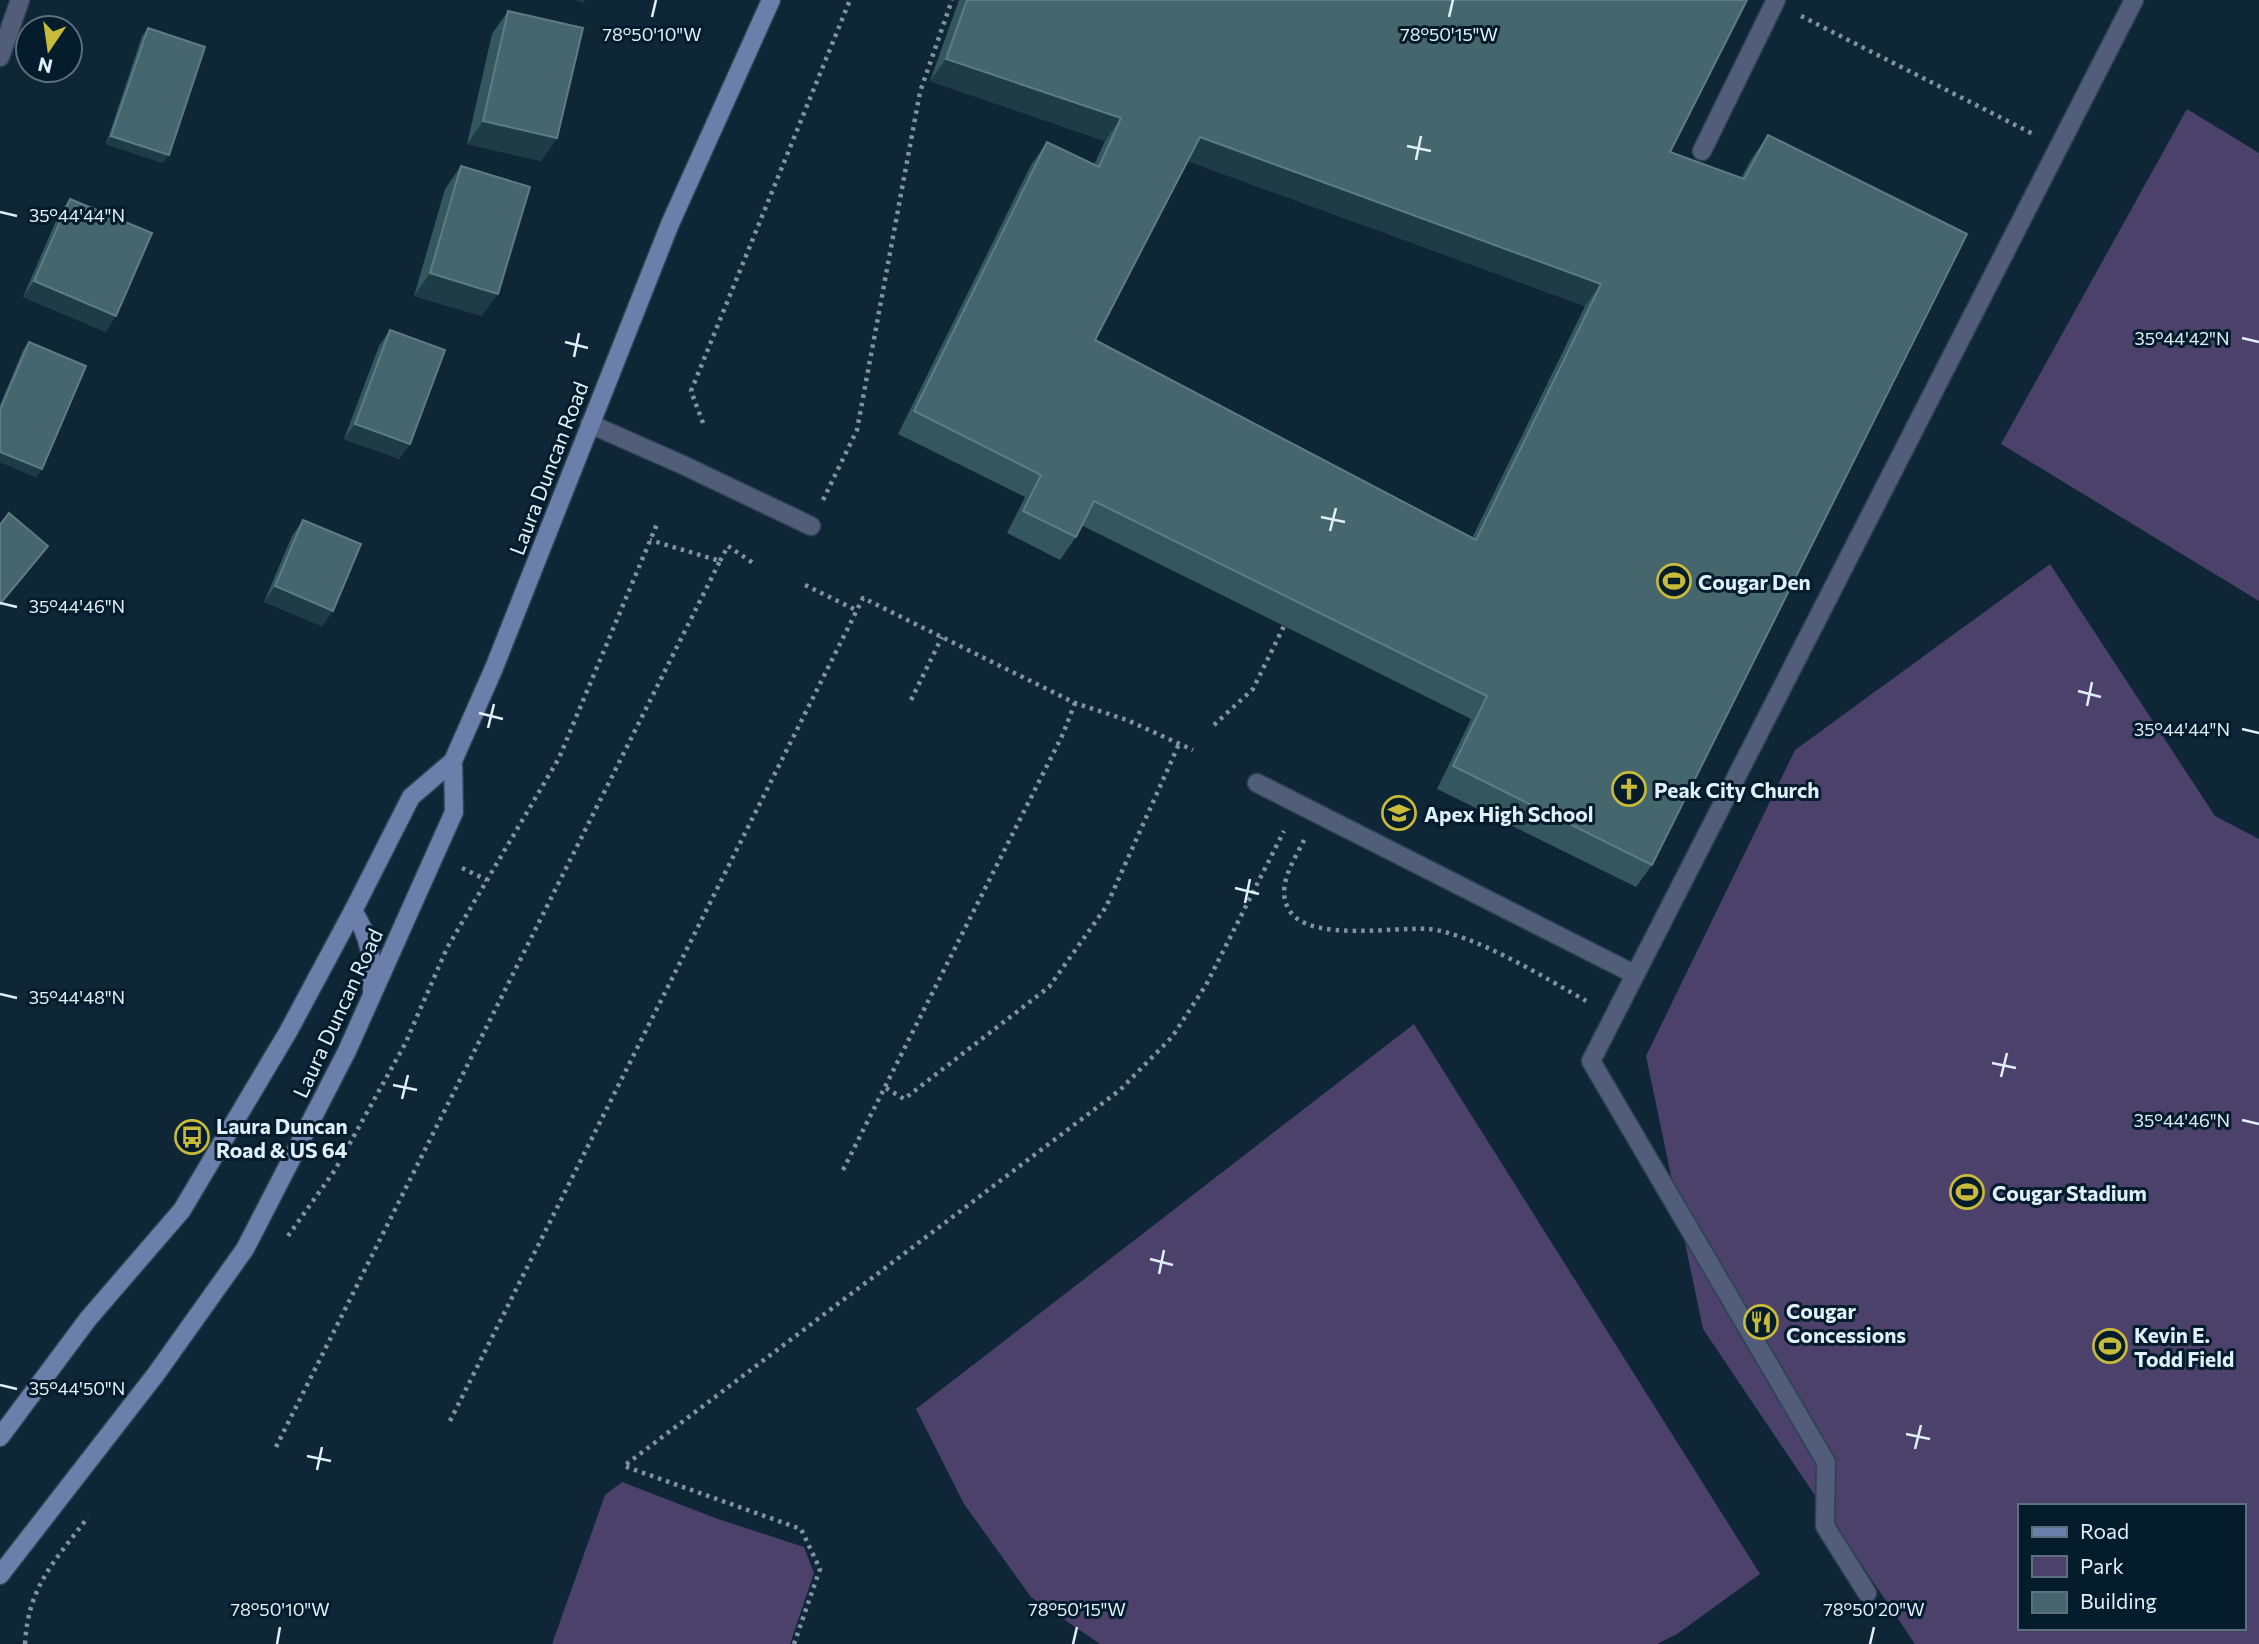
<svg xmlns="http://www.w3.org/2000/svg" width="2259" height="1644" viewBox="0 0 2259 1644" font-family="Commissioner,sans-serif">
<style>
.green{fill:#4b416a;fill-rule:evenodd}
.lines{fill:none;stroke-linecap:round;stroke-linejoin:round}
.lane-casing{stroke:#2b4251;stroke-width:21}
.street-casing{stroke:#2b4251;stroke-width:21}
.secondary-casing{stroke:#2b4251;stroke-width:21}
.path{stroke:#8093a0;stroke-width:4.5;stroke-dasharray:3.5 5;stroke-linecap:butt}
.lane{stroke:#525e79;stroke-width:18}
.street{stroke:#525e79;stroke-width:18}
.secondary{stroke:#6c7eaa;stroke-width:18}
.wall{fill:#34565d;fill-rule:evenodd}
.shaded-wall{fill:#1d3c46}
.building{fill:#46666e;stroke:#5e7c83;stroke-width:2;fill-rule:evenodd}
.ticks{fill:none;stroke:#e0eff9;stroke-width:2.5}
.labels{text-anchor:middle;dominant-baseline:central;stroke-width:6;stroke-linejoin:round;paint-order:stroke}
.street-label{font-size:21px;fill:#e0eff9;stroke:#041c2b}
.poi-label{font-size:21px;font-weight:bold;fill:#e0eff9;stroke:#041c2b;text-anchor:start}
.ticks-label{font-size:18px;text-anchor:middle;fill:#e0eff9;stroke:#041c2b;stroke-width:6;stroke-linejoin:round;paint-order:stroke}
</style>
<rect width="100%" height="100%" fill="#0e2636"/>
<g class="green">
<path d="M2187 109 2259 153V601L2001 444Z"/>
<path d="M2050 564 2215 816 2259 839V1644H1915L1703 1329 1646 1056 1795 750ZM2019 1506H2243V1628H2019Z"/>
<path d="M1414 1024 1760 1574 1677 1634 1657 1644H1100L1031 1597 964 1504 916 1409Z"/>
<path d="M622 1482 718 1519 804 1547 814 1573 790 1644H552L605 1495Z"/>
</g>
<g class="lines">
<g class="lane-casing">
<path id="lane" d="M590 424 683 465 811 526"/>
</g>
<g class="street-casing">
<g id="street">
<path d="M0 57 20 0"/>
<path d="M1702 151 1776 0"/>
<path d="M1257 783 1634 974"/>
<path d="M1867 1593 1825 1526 1826 1462 1591 1061 2134 0"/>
</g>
</g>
<g class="secondary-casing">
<g id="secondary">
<path d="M353 911C371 938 372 959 372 991"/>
<path d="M0 1437 88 1319 182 1210 288 1032 353 911 411 797 453 761 494 668 670 224 771 0"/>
<path d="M0 1575 156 1374 245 1249 347 1051 454 812 453 761"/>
</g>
</g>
<g class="path">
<path d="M1801 16 2033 134"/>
<path d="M703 423 691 391 850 0"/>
<path d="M823 500 857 430 920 92 952 0"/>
<path d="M720 561 728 546 756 565"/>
<path d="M805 585 856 610"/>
<path d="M911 700 942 637"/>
<path d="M1214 725 1253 689 1284 626"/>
<path d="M1304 840C1293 863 1273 890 1292 914 1316 941 1393 927 1428 929 1473 933 1547 979 1588 1002"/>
<path d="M462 868 487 880"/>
<path d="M886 1088 904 1099 1049 987 1106 907 1179 744"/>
<path d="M843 1170 1063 734 1075 703"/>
<path d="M288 1236 335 1170 405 1044 447 948 559 758 657 524"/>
<path d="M450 1421 863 598 1075 703 1127 720 1193 750"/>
<path d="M276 1447 720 561 650 540"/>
<path d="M25 1644C28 1586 55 1561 88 1517"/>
<path d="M794 1644 820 1569 801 1529 624 1466 1120 1090 1172 1037 1206 985 1284 831"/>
</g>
<use href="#lane" class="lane"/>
<use href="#street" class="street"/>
<use href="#secondary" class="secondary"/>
</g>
<g class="wall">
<path d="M959 0H1747L1670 152 1741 178 1752 158 1768 135 1652 865 1636 887 1437 789 1471 719 1081 525 1076 537 1060 560 1007 533 1025 497 898 434 1031 165 1047 142 1094 165 1105 141 930 81ZM1188 161 1585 306 1472 538 1095 340Z"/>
<path d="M508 11 557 138 541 161 467 144 492 34Z"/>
<path d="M148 28 163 163 106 144 142 36Z"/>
<path d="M461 166 482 316 414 296 445 189Z"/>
<path d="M70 199 106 332 23 297 59 214Z"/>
<path d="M390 330 410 444 399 459 344 439 379 346Z"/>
<path d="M29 342 42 469 36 477 0 462V405L23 350Z"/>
<path d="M303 520 333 611 322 626 264 602 292 536Z"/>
</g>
<g class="shaded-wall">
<path d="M575 0H585L583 3Z"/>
<path d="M946 59 1121 118 1105 141 930 81Z"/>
<path d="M483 121 557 138 541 161 467 144Z"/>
<path d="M111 136 169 155 163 163 106 144Z"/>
<path d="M1200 137 1601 284 1585 306 1184 160Z"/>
<path d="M430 273 498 294 482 316 414 296Z"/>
<path d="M34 281 116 316 106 332 23 297Z"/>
<path d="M355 424 410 444 399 459 344 439Z"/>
<path d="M0 452 42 469 36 477 0 462Z"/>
<path d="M48 546 43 554 0 605V604Z"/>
<path d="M275 586 333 611 322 626 264 602Z"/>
</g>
<g class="building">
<path d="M967 0H1747L1670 152 1744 179 1768 135 1967 234 1652 865 1453 766 1487 696 1094 501 1076 537 1023 511 1041 475 914 411 1047 142 1099 167 1121 118 946 59ZM1200 137 1601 284 1476 540 1095 340Z"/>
<path d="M508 11 583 28 557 138 483 121Z"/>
<path d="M148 28 205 47 169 155 111 136Z"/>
<path d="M461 166 530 187 498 294 430 273Z"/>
<path d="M70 199 152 233 116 316 34 281Z"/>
<path d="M390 330 445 350 410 444 355 424Z"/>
<path d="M29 342 86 366 42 469 0 452V410Z"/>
<path d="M9 513 48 546 0 604V525Z"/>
<path d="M303 520 361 544 333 611 275 586Z"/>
</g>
<path class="ticks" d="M652 17 656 0M1449 17 1453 0M1407 146 1431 151M1416 160 1421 136M0 212 17 216M2242 338 2259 342M565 342 588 348M574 357 579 333M1321 517 1345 522M1330 531 1336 508M0 603 17 607M2078 691 2101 697M2087 706 2092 682M479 713 503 719M488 728 494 704M2242 729 2259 733M1235 888 1259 894M1245 903 1250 879M0 994 17 998M1992 1063 2016 1068M2001 1077 2007 1053M393 1085 417 1090M402 1099 408 1075M2242 1120 2259 1124M1150 1259 1173 1265M1159 1274 1164 1250M0 1385 17 1389M1906 1434 1930 1439M1915 1449 1921 1425M307 1456 331 1461M317 1470 322 1447M277 1644 280 1627M1073 1644 1077 1627M1870 1644 1874 1627"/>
<defs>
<g id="stadium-ring" transform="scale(1.75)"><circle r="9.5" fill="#041c2b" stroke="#c9bb3a" stroke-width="1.5"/><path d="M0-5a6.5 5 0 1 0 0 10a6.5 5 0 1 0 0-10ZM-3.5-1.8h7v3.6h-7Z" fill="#c9bb3a"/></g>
<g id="church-ring" transform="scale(1.75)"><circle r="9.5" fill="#041c2b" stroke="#c9bb3a" stroke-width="1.5"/><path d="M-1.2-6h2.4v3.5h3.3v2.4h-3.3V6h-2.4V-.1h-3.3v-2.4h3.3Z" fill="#c9bb3a"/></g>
<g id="school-ring" transform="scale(1.75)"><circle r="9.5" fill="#041c2b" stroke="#c9bb3a" stroke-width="1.5"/><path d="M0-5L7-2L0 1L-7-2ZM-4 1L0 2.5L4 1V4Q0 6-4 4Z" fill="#c9bb3a"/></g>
<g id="bus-ring" transform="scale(1.75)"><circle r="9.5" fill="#041c2b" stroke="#c9bb3a" stroke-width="1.5"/><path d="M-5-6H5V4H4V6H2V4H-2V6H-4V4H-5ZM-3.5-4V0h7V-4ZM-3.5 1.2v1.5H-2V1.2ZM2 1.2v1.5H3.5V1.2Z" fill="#c9bb3a"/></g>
<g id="restaurant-ring" transform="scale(1.75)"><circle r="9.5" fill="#041c2b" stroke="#c9bb3a" stroke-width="1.5"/><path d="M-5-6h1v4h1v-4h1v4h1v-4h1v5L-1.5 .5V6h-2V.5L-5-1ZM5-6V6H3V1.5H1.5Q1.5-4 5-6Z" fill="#c9bb3a"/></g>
</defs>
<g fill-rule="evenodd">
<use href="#stadium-ring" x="1674" y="581"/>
<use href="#church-ring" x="1629" y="789"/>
<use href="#school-ring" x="1399" y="813"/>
<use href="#bus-ring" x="192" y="1137"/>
<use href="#stadium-ring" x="1967" y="1192"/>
<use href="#restaurant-ring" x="1761" y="1322"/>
<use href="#stadium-ring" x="2110" y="1346"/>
</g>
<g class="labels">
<g class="street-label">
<text transform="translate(548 468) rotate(-69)">Laura Duncan Road</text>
<text transform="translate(337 1013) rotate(-65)">Laura Duncan Road</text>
</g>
<g class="poi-label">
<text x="1698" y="581">Cougar Den</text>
<text x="1654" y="789">Peak City Church</text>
<text x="1424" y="813">Apex High School</text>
<text x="216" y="1125">Laura Duncan<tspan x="216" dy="24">Road &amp; US 64</tspan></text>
<text x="1992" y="1192">Cougar Stadium</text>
<text x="1786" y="1310">Cougar<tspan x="1786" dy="24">Concessions</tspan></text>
<text x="2134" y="1334">Kevin E.<tspan x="2134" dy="24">Todd Field</tspan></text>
</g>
</g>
<g class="ticks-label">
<text x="652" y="41">78°50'10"W</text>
<text x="1449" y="41">78°50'15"W</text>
<text x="77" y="222">35°44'44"N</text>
<text x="2182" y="345">35°44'42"N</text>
<text x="77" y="613">35°44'46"N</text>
<text x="2182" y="736">35°44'44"N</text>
<text x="77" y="1004">35°44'48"N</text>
<text x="2182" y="1127">35°44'46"N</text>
<text x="77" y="1395">35°44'50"N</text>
<text x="280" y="1616">78°50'10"W</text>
<text x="1077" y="1616">78°50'15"W</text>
<text x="1874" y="1616">78°50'20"W</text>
</g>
<rect x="2018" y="1504" width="228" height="126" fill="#041c2b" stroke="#5c707d" stroke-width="2"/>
<rect x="2032" y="1527" width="35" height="10" fill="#6c7eaa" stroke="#5c707d" stroke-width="2"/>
<text x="2080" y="1539" font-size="21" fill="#e0eff9">Road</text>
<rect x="2032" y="1556" width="35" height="21" fill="#4b416a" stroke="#5c707d" stroke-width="2"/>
<text x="2080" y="1574" font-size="21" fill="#e0eff9">Park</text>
<rect x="2032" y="1592" width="35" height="21" fill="#46666e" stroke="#5c707d" stroke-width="2"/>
<text x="2080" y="1609" font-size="21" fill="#e0eff9">Building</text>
<g transform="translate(49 49) rotate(193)"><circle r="33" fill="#041c2b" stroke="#5c707d" stroke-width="2"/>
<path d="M0-5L12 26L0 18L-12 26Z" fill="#c9bb3a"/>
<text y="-10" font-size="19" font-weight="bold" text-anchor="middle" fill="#e0eff9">N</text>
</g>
</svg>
